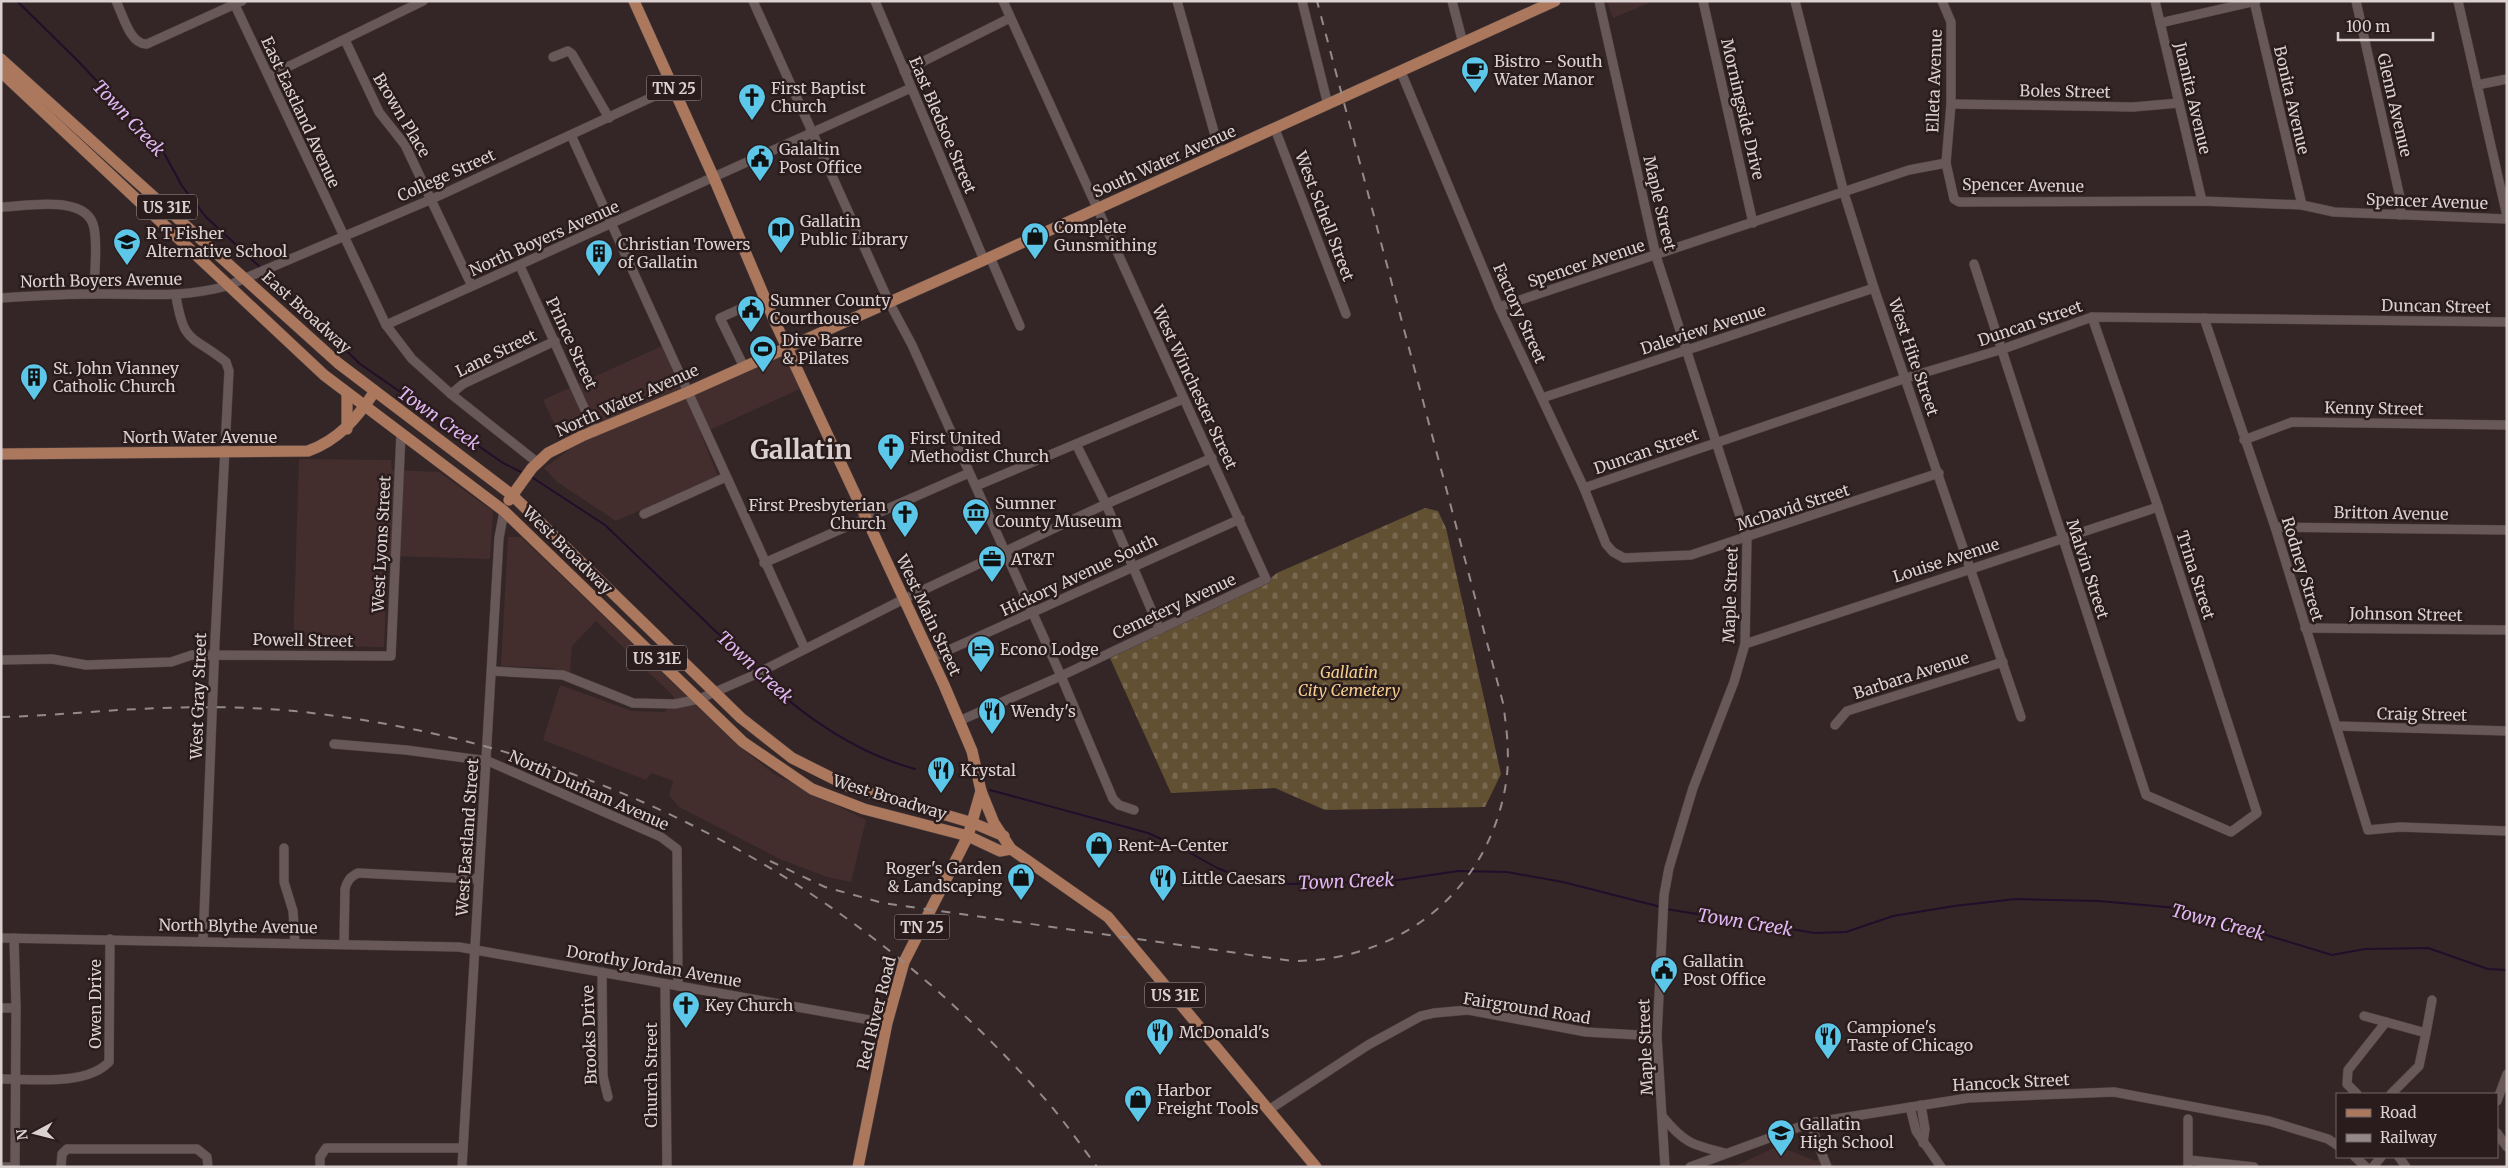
<svg xmlns="http://www.w3.org/2000/svg" width="2508" height="1168" viewBox="0 0 2508 1168" font-family="Merriweather,serif">
<style>
.built{fill:#432d2d}
.cemetery{fill:url(#cemetery-stones)}
.lines{fill:none;stroke-linecap:round;stroke-linejoin:round}
.stream{stroke:#220d2b;stroke-width:2}
.minor-casing{stroke:#4d4141;stroke-width:10}
.major-casing{stroke:#4d4141;stroke-width:12}
.minor{stroke:#685858;stroke-width:9}
.major{stroke:#ac785d;stroke-width:11}
.rail{stroke:#958989;stroke-width:2;stroke-dasharray:9 9;stroke-linecap:butt}
.labels{text-anchor:middle;dominant-baseline:central;stroke-width:5;stroke-linejoin:round;paint-order:stroke}
.shield{fill:#2a1c1c;stroke:#a69b9b;stroke-width:1}
.shield-label{font-size:15px;font-weight:bold;fill:#dbd1d1}
.poi-label{font-size:16px;fill:#dbd1d1;stroke:#2a1c1c;text-anchor:start}
.street-label{font-size:16px;fill:#dbd1d1;stroke:#2a1c1c}
.park-label{font-size:16px;font-style:italic;fill:#f3ce8d;stroke:#2a1c1c}
.water-label{font-size:18px;font-style:italic;fill:#e0b7f2;stroke:#2a1c1c}
.town-label{font-size:26px;font-weight:bold;fill:#dbd1d1;stroke:#2a1c1c}
</style>
<defs>
<pattern id="cemetery-stones" width="16" height="16" patternUnits="userSpaceOnUse" patternTransform="scale(1.25)"><rect width="16" height="16" fill="#615032"/><path d="M2 7V4a2 2 0 0 1 4 0v3zM10 15v-3a2 2 0 0 1 4 0v3z" fill="#77684f"/></pattern>
</defs>
<rect width="100%" height="100%" fill="#342626"/>
<g class="built">
<path d="M1607 1H1648L1649 3 1613 18Z"/>
<path d="M662 346 685 397 784 352 800 389 701 434 718 476 616 521 557 482 544 468 567 451 543 400Z"/>
<path d="M299 459 391 460 392 470 439 472 493 511 490 559 388 556 384 647 293 646Z"/>
<path d="M508 537H521L740 747 774 774 866 820 851 882 827 877 782 860 679 807 669 795 673 781 651 773 646 780 543 740 560 685 632 711 665 712 674 697 596 621 572 646 570 673 551 668 501 666Z"/>
<path d="M1778 1146 1816 1161 1824 1153 1835 1167H1733Z"/>
</g>
<path class="cemetery" d="M1425 508 1438 511 1446 528 1501 774 1485 807 1325 810 1275 788 1171 793 1110 658 1262 585 1277 573Z"/>
<g class="lines">
<g class="stream">
<path d="M17 1 79 62 164 153 182 186 206 217 261 268"/>
<path d="M266 273 360 364 503 463 523 473"/>
<path d="M530 476 605 525 757 671"/>
<path d="M760 674C801 716 859 754 915 769"/>
<path d="M990 790 1148 833 1185 850 1217 868 1245 879 1290 884 1391 881 1458 871 1507 872 1563 882 1661 907"/>
<path d="M1666 909 1815 933 1846 932 1893 916 1954 906 2016 899 2099 901 2177 908 2332 955 2365 949 2428 948 2488 969 2507 970"/>
</g>
<g class="minor-casing">
<g id="minor">
<path d="M116 1C123 15 130 45 147 44L242 1"/>
<path d="M233 1 386 325 412 359 451 394 538 463"/>
<path d="M753 1 889 302 912 345 1061 676 1113 799 1119 805 1134 810"/>
<path d="M875 1 984 260"/>
<path d="M1177 1 1220 153"/>
<path d="M1302 1 1328 105"/>
<path d="M1452 1 1463 43"/>
<path d="M1599 1 1656 256 1747 538 1745 644 1734 682 1693 788 1669 868 1664 895 1657 1036 1665 1167"/>
<path d="M1703 1 1753 223"/>
<path d="M1795 1 1844 193 1874 288 2021 717"/>
<path d="M1942 1 1951 22V104L1946 163 1954 199 1959 202 2202 201 2302 205 2334 212 2507 219"/>
<path d="M2155 1 2202 201"/>
<path d="M2254 1 2302 205"/>
<path d="M2356 1 2401 202 2400 215"/>
<path d="M2458 1 2507 216"/>
<path d="M2160 23 2256 1"/>
<path d="M345 40 379 112 405 145 472 286"/>
<path d="M553 57 568 51 572 54 609 118"/>
<path d="M904 71 1010 18"/>
<path d="M1401 72 1499 307 1584 488 1606 544 1613 552 1624 558 1691 555 1939 473"/>
<path d="M269 76 423 1"/>
<path d="M2477 85 2507 79"/>
<path d="M1951 104 2133 107 2179 103"/>
<path d="M1275 129 1346 314"/>
<path d="M571 135 805 649"/>
<path d="M1 207C27 206 88 194 94 228 98 247 94 274 94 294"/>
<path d="M990 257 1020 326"/>
<path d="M1974 264 2146 795 2231 832 2257 813 2158 507 2092 317"/>
<path d="M520 266 595 432"/>
<path d="M176 296C184 345 191 334 226 362L229 371 215 641 203 941"/>
<path d="M1 298C32 296 63 294 94 294 143 293 178 299 227 286L432 199 674 87"/>
<path d="M1499 307 1909 170 1946 163"/>
<path d="M2204 318 2275 527 2368 830 2400 827 2507 831"/>
<path d="M386 325 911 88"/>
<path d="M744 367 720 318 764 298"/>
<path d="M451 394 463 384 555 341"/>
<path d="M1542 398 1874 288"/>
<path d="M2244 440 2292 422 2507 425"/>
<path d="M1076 444 1106 504 1160 630"/>
<path d="M976 486 1183 399"/>
<path d="M1584 488 1906 378 2003 349 2092 317 2507 322"/>
<path d="M644 514 726 477"/>
<path d="M2275 527 2507 530"/>
<path d="M764 563 969 473"/>
<path d="M2305 628 2507 630"/>
<path d="M1745 644 2158 507"/>
<path d="M931 658 1240 519"/>
<path d="M1 660 52 659 86 665 171 662 192 655 391 656 401 433"/>
<path d="M492 671 563 675 633 703 675 704 699 699 754 675 904 599 1106 504 1212 458"/>
<path d="M959 721 1061 676 1266 579 1003 1"/>
<path d="M1835 725 1847 711 2003 662"/>
<path d="M2337 726 2507 731"/>
<path d="M334 744 406 750 488 761 661 837 677 849 678 986"/>
<path d="M284 848V882L293 911 295 943"/>
<path d="M1 938 459 947 887 1023"/>
<path d="M14 938 16 1008 15 1167"/>
<path d="M344 944 345 889C347 881 350 877 358 873L478 879"/>
<path d="M602 972 603 1076 608 1097"/>
<path d="M665 984 667 1167"/>
<path d="M1 1008H16"/>
<path d="M2364 1016 2426 1033 2419 1066 2391 1094"/>
<path d="M2426 1033 2432 1000"/>
<path d="M1 1079C33 1079 86 1086 109 1062L110 939"/>
<path d="M2357 1094 2347 1084 2348 1070 2386 1022"/>
<path d="M2497 1101 2507 1074"/>
<path d="M1921 1105 1925 1129 1923 1143"/>
<path d="M1910 1107 1916 1131 1941 1167"/>
<path d="M1270 1109 1368 1045 1421 1016 1434 1013 1468 1010 1586 1032 1657 1036"/>
<path d="M1662 1116C1684 1143 1692 1145 1725 1153"/>
<path d="M1810 1123 1827 1167"/>
<path d="M2497 1133 2507 1147"/>
<path d="M2355 1157 2366 1167"/>
<path d="M2399 1157 2406 1167"/>
<path d="M2189 1160 2254 1167"/>
<path d="M1 1167H12"/>
<path d="M61 1167 62 1154 67 1149H197L207 1157 208 1167"/>
<path d="M320 1167V1157L326 1148H463"/>
<path d="M462 1167 499 538 504 511"/>
<path d="M1690 1167 1810 1123 1968 1098 2114 1092 2269 1121 2328 1139 2337 1145"/>
<path d="M2188 1167V1119"/>
<path d="M2373 1167 2381 1157"/>
</g>
</g>
<g class="major-casing">
<g id="major">
<path d="M634 1 713 176 775 322 944 685 972 751 981 791 994 823 1011 849 1108 917 1316 1167"/>
<path d="M1 59 338 363 512 495 741 718 792 758 850 787 973 823 1004 836"/>
<path d="M1 72 324 375 504 511 743 742 812 789 864 809 968 836 1000 851 1011 849"/>
<path d="M347 429V393"/>
<path d="M1 454 308 451C339 440 357 418 375 391"/>
<path d="M509 500 532 468 548 453 582 436 688 392 984 260 1555 1"/>
<path d="M858 1167 887 1023 904 962 968 836 981 791"/>
</g>
</g>
<use href="#minor" class="minor"/>
<use href="#major" class="major"/>
<g class="rail">
<path d="M1 717C47 716 93 711 139 709 199 706 260 706 320 714 599 748 848 879 1035 1088 1058 1112 1077 1140 1097 1167"/>
<path d="M770 861 825 887 883 903 1293 961C1401 961 1489 890 1506 783 1510 756 1507 730 1503 703L1317 1"/>
</g>
</g>
<defs>
<g id="cafe-pin" transform="scale(1.4375)"><path d="M0 17L-7.5 6A9.5 9.5 0 1 1 7.5 6Z" fill="#5cc7e8" stroke="#2a1c1c"/><path d="M-5.5-4.5H6V0H3Q3 3.5 0 3.5H-2.5Q-5.5 3.5-5.5 0ZM3-3.2v2h1.7v-2ZM-6 4.5H4V6H-6Z" fill="#111"/></g>
<g id="church-pin" transform="scale(1.4375)"><path d="M0 17L-7.5 6A9.5 9.5 0 1 1 7.5 6Z" fill="#5cc7e8" stroke="#2a1c1c"/><path d="M-1.2-6h2.4v3.5h3.3v2.4h-3.3V6h-2.4V-.1h-3.3v-2.4h3.3Z" fill="#111"/></g>
<g id="civic-pin" transform="scale(1.4375)"><path d="M0 17L-7.5 6A9.5 9.5 0 1 1 7.5 6Z" fill="#5cc7e8" stroke="#2a1c1c"/><path d="M-.6-6.5H3V-4.5H.6V-3L4-1V1h2V6H-6V1h2V-1L-.6-3ZM-1.2 2.5V6h2.4V2.5Z" fill="#111"/></g>
<g id="library-pin" transform="scale(1.4375)"><path d="M0 17L-7.5 6A9.5 9.5 0 1 1 7.5 6Z" fill="#5cc7e8" stroke="#2a1c1c"/><path d="M-6-4Q-3-5.5-.7-3.5V5Q-3 3-6 4ZM6-4Q3-5.5 .7-3.5V5Q3 3 6 4Z" fill="#111"/></g>
<g id="shop-pin" transform="scale(1.4375)"><path d="M0 17L-7.5 6A9.5 9.5 0 1 1 7.5 6Z" fill="#5cc7e8" stroke="#2a1c1c"/><path d="M-5-2.5h2.3a2.7 3.5 0 0 1 5.4 0H5L5.5 6h-11ZM-1.5-2.5h3a1.5 2.3 0 0 0-3 0Z" fill="#111"/></g>
<g id="school-pin" transform="scale(1.4375)"><path d="M0 17L-7.5 6A9.5 9.5 0 1 1 7.5 6Z" fill="#5cc7e8" stroke="#2a1c1c"/><path d="M0-5L7-2L0 1L-7-2ZM-4 1L0 2.5L4 1V4Q0 6-4 4Z" fill="#111"/></g>
<g id="building-pin" transform="scale(1.4375)"><path d="M0 17L-7.5 6A9.5 9.5 0 1 1 7.5 6Z" fill="#5cc7e8" stroke="#2a1c1c"/><path d="M-4-6H4V6H1V3H-1V6H-4ZM-2.5-4.3h1.7v1.8h-1.7ZM.8-4.3h1.7v1.8H.8ZM-2.5-1h1.7V.8h-1.7ZM.8-1h1.7V.8H.8Z" fill="#111"/></g>
<g id="stadium-pin" transform="scale(1.4375)"><path d="M0 17L-7.5 6A9.5 9.5 0 1 1 7.5 6Z" fill="#5cc7e8" stroke="#2a1c1c"/><path d="M0-5a6.5 5 0 1 0 0 10a6.5 5 0 1 0 0-10ZM-3.5-1.8h7v3.6h-7Z" fill="#111"/></g>
<g id="museum-pin" transform="scale(1.4375)"><path d="M0 17L-7.5 6A9.5 9.5 0 1 1 7.5 6Z" fill="#5cc7e8" stroke="#2a1c1c"/><path d="M0-6L6-3V-2H-6V-3ZM-5-1h2V3h-2ZM-1-1h2V3h-2ZM3-1h2V3H3ZM-6 4H6V6H-6Z" fill="#111"/></g>
<g id="office-pin" transform="scale(1.4375)"><path d="M0 17L-7.5 6A9.5 9.5 0 1 1 7.5 6Z" fill="#5cc7e8" stroke="#2a1c1c"/><path d="M-6-3h4V-5.5h4V-3h4V5H-6ZM-1-4.5V-3h2v-1.5ZM-6 0V1H6V0Z" fill="#111"/></g>
<g id="hotel-pin" transform="scale(1.4375)"><path d="M0 17L-7.5 6A9.5 9.5 0 1 1 7.5 6Z" fill="#5cc7e8" stroke="#2a1c1c"/><path d="M-6-4.5h1.5V1H6V5H4.5V3h-9V5H-6ZM-4 0a1.8 1.8 0 1 1 3.6 0ZM.5 0V-2.5h3Q6-2.5 6 0Z" fill="#111"/></g>
<g id="restaurant-pin" transform="scale(1.4375)"><path d="M0 17L-7.5 6A9.5 9.5 0 1 1 7.5 6Z" fill="#5cc7e8" stroke="#2a1c1c"/><path d="M-5-6h1v4h1v-4h1v4h1v-4h1v5L-1.5 .5V6h-2V.5L-5-1ZM5-6V6H3V1.5H1.5Q1.5-4 5-6Z" fill="#111"/></g>
</defs>
<g fill-rule="evenodd">
<use href="#cafe-pin" x="1475" y="70"/>
<use href="#church-pin" x="752" y="97"/>
<use href="#civic-pin" x="760" y="158"/>
<use href="#library-pin" x="781" y="230"/>
<use href="#shop-pin" x="1035" y="236"/>
<use href="#school-pin" x="127" y="242"/>
<use href="#building-pin" x="599" y="253"/>
<use href="#civic-pin" x="751" y="309"/>
<use href="#stadium-pin" x="763" y="349"/>
<use href="#building-pin" x="34" y="377"/>
<use href="#church-pin" x="891" y="447"/>
<use href="#museum-pin" x="976" y="512"/>
<use href="#church-pin" x="905" y="514"/>
<use href="#office-pin" x="992" y="559"/>
<use href="#hotel-pin" x="981" y="649"/>
<use href="#restaurant-pin" x="992" y="711"/>
<use href="#restaurant-pin" x="941" y="770"/>
<use href="#shop-pin" x="1099" y="845"/>
<use href="#shop-pin" x="1021" y="877"/>
<use href="#restaurant-pin" x="1163" y="878"/>
<use href="#civic-pin" x="1664" y="970"/>
<use href="#church-pin" x="686" y="1005"/>
<use href="#restaurant-pin" x="1160" y="1032"/>
<use href="#restaurant-pin" x="1828" y="1036"/>
<use href="#shop-pin" x="1138" y="1099"/>
<use href="#school-pin" x="1781" y="1133"/>
</g>
<g class="labels">
<g class="shield">
<rect x="646.5" y="75.5" width="55" height="25" rx="4"/>
<rect x="137" y="194.5" width="60" height="25" rx="4"/>
<rect x="627" y="645.5" width="60" height="25" rx="4"/>
<rect x="894.5" y="914.5" width="55" height="25" rx="4"/>
<rect x="1145" y="982.5" width="60" height="25" rx="4"/>
</g>
<g class="shield-label">
<text x="674" y="88">TN 25</text>
<text x="167" y="207">US 31E</text>
<text x="657" y="658">US 31E</text>
<text x="922" y="927">TN 25</text>
<text x="1175" y="995">US 31E</text>
</g>
<g class="poi-label">
<text x="1494" y="61">Bistro - South<tspan x="1494" dy="18">Water Manor</tspan></text>
<text x="771" y="88">First Baptist<tspan x="771" dy="18">Church</tspan></text>
<text x="779" y="149">Galaltin<tspan x="779" dy="18">Post Office</tspan></text>
<text x="800" y="221">Gallatin<tspan x="800" dy="18">Public Library</tspan></text>
<text x="1054" y="227">Complete<tspan x="1054" dy="18">Gunsmithing</tspan></text>
<text x="146" y="233">R T Fisher<tspan x="146" dy="18">Alternative School</tspan></text>
<text x="618" y="244">Christian Towers<tspan x="618" dy="18">of Gallatin</tspan></text>
<text x="770" y="300">Sumner County<tspan x="770" dy="18">Courthouse</tspan></text>
<text x="782" y="340">Dive Barre<tspan x="782" dy="18">&amp; Pilates</tspan></text>
<text x="53" y="368">St. John Vianney<tspan x="53" dy="18">Catholic Church</tspan></text>
<text x="910" y="438">First United<tspan x="910" dy="18">Methodist Church</tspan></text>
<text x="995" y="503">Sumner<tspan x="995" dy="18">County Museum</tspan></text>
<text x="886" y="505" text-anchor="end">First Presbyterian<tspan x="886" dy="18">Church</tspan></text>
<text x="1011" y="559">AT&amp;T</text>
<text x="1000" y="649">Econo Lodge</text>
<text x="1011" y="711">Wendy's</text>
<text x="960" y="770">Krystal</text>
<text x="1118" y="845">Rent-A-Center</text>
<text x="1002" y="868" text-anchor="end">Roger's Garden<tspan x="1002" dy="18">&amp; Landscaping</tspan></text>
<text x="1182" y="878">Little Caesars</text>
<text x="1683" y="961">Gallatin<tspan x="1683" dy="18">Post Office</tspan></text>
<text x="705" y="1005">Key Church</text>
<text x="1847" y="1027">Campione's<tspan x="1847" dy="18">Taste of Chicago</tspan></text>
<text x="1179" y="1032">McDonald's</text>
<text x="1157" y="1090">Harbor<tspan x="1157" dy="18">Freight Tools</tspan></text>
<text x="1800" y="1124">Gallatin<tspan x="1800" dy="18">High School</tspan></text>
</g>
<g class="street-label">
<text transform="translate(1934 81) rotate(-88)">Elleta Avenue</text>
<text transform="translate(2065 91) rotate(1)">Boles Street</text>
<text transform="translate(2193 98) rotate(77)">Juanita Avenue</text>
<text transform="translate(2292 100) rotate(77)">Bonita Avenue</text>
<text transform="translate(2395 105) rotate(77)">Glenn Avenue</text>
<text transform="translate(1743 109) rotate(77)">Morningside Drive</text>
<text transform="translate(301 112) rotate(65)">East Eastland Avenue</text>
<text transform="translate(402 115) rotate(59)">Brown Place</text>
<text transform="translate(943 125) rotate(67)">East Bledsoe Street</text>
<text transform="translate(1164 161) rotate(-24)">South Water Avenue</text>
<text transform="translate(446 175) rotate(-24)">College Street</text>
<text transform="translate(2023 185) rotate(1)">Spencer Avenue</text>
<text transform="translate(2427 201) rotate(2)">Spencer Avenue</text>
<text transform="translate(1660 203) rotate(77)">Maple Street</text>
<text transform="translate(1325 216) rotate(69)">West Schell Street</text>
<text transform="translate(544 238) rotate(-24)">North Boyers Avenue</text>
<text transform="translate(1586 263) rotate(-18)">Spencer Avenue</text>
<text transform="translate(101 280) rotate(-1)">North Boyers Avenue</text>
<text transform="translate(2436 306) rotate(1)">Duncan Street</text>
<text transform="translate(307 312) rotate(42)">East Broadway</text>
<text transform="translate(1520 313) rotate(66)">Factory Street</text>
<text transform="translate(2030 323) rotate(-19)">Duncan Street</text>
<text transform="translate(1703 329) rotate(-18)">Daleview Avenue</text>
<text transform="translate(572 343) rotate(65)">Prince Street</text>
<text transform="translate(496 353) rotate(-26)">Lane Street</text>
<text transform="translate(1914 357) rotate(71)">West Hite Street</text>
<text transform="translate(1195 387) rotate(65)">West Winchester Street</text>
<text transform="translate(627 400) rotate(-24)">North Water Avenue</text>
<text transform="translate(2374 408) rotate(1)">Kenny Street</text>
<text x="200" y="437">North Water Avenue</text>
<text transform="translate(1646 451) rotate(-19)">Duncan Street</text>
<text transform="translate(1793 507) rotate(-18)">McDavid Street</text>
<text transform="translate(2391 513) rotate(1)">Britton Avenue</text>
<text transform="translate(381 544) rotate(-87)">West Lyons Street</text>
<text transform="translate(568 550) rotate(44)">West Broadway</text>
<text transform="translate(1946 560) rotate(-18)">Louise Avenue</text>
<text transform="translate(2088 569) rotate(72)">Malvin Street</text>
<text transform="translate(2303 569) rotate(73)">Rodney Street</text>
<text transform="translate(1079 575) rotate(-25)">Hickory Avenue South</text>
<text transform="translate(2196 575) rotate(72)">Trina Street</text>
<text transform="translate(1730 595) rotate(-88)">Maple Street</text>
<text transform="translate(1174 606) rotate(-25)">Cemetery Avenue</text>
<text transform="translate(2406 614) rotate(1)">Johnson Street</text>
<text transform="translate(929 615) rotate(65)">West Main Street</text>
<text transform="translate(303 640) rotate(1)">Powell Street</text>
<text transform="translate(1911 675) rotate(-18)">Barbara Avenue</text>
<text transform="translate(198 696) rotate(-88)">West Gray Street</text>
<text transform="translate(2422 714) rotate(1)">Craig Street</text>
<text transform="translate(589 790) rotate(24)">North Durham Avenue</text>
<text transform="translate(890 797) rotate(17)">West Broadway</text>
<text transform="translate(467 837) rotate(-86)">West Eastland Street</text>
<text transform="translate(238 926) rotate(1)">North Blythe Avenue</text>
<text transform="translate(654 966) rotate(10)">Dorothy Jordan Avenue</text>
<text transform="translate(95 1004) rotate(-90)">Owen Drive</text>
<text transform="translate(1527 1008) rotate(9)">Fairground Road</text>
<text transform="translate(876 1013) rotate(-76)">Red River Road</text>
<text transform="translate(589 1035) rotate(-92)">Brooks Drive</text>
<text transform="translate(1645 1047) rotate(-92)">Maple Street</text>
<text transform="translate(651 1075) rotate(-90)">Church Street</text>
<text transform="translate(2011 1082) rotate(-3)">Hancock Street</text>
</g>
<g class="park-label">
<text x="1349" y="672">Gallatin<tspan x="1349" dy="18">City Cemetery</tspan></text>
</g>
<g class="water-label">
<text transform="translate(129 118) rotate(47)">Town Creek</text>
<text transform="translate(439 418) rotate(35)">Town Creek</text>
<text transform="translate(755 667) rotate(43)">Town Creek</text>
<text transform="translate(1346 881) rotate(-2)">Town Creek</text>
<text transform="translate(1745 922) rotate(9)">Town Creek</text>
<text transform="translate(2218 922) rotate(15)">Town Creek</text>
</g>
<g class="town-label">
<text x="801" y="449">Gallatin</text>
</g>
</g>
<rect width="2508" height="1168" fill="none" stroke="#dbd1d1" stroke-width="5"/>
<rect x="2336" y="1093" width="162" height="65" fill="#2a1c1c" stroke="#716464"/>
<rect x="2346" y="1109" width="25" height="8" fill="#ac785d" stroke="#716464"/>
<text x="2380" y="1118" font-size="15" fill="#dbd1d1">Road</text>
<rect x="2346" y="1134" width="25" height="8" fill="#958989" stroke="#716464"/>
<text x="2380" y="1143" font-size="15" fill="#dbd1d1">Railway</text>
<g transform="translate(35 1133) rotate(263)" stroke="#2a1c1c" stroke-width="4" paint-order="stroke">
<path d="M0-4L9 19L0 12L-9 19Z" fill="#dbd1d1"/>
<text y="-8" font-size="14" font-weight="bold" text-anchor="middle" fill="#dbd1d1">N</text>
</g>
<path d="M2338 32v8h95v-8" fill="none" stroke="#dbd1d1" stroke-width="2.5"/>
<text x="2346" y="32" font-size="15" fill="#dbd1d1" stroke="#2a1c1c" stroke-width="4" paint-order="stroke">100 m</text>
</svg>
